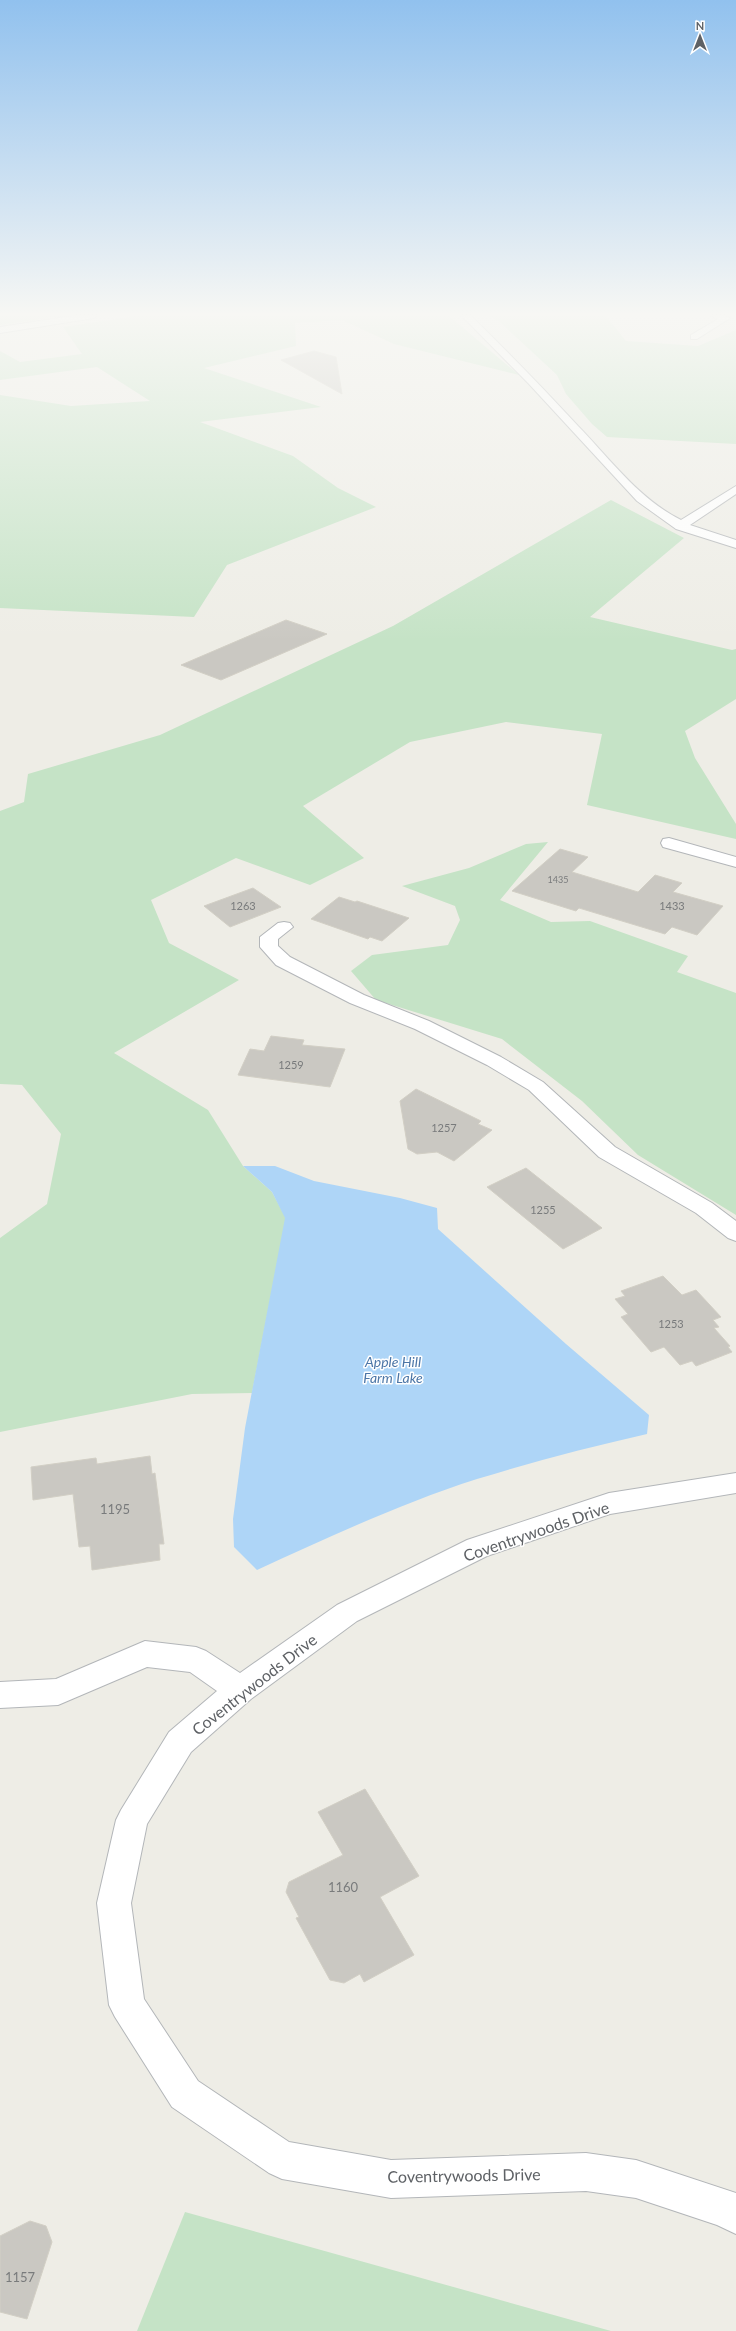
<svg xmlns="http://www.w3.org/2000/svg" width="736" height="2331" viewBox="0 0 736 2331" font-family="Lato,sans-serif">
<style>
.green{fill:#c5e3c6}
.water{fill:#aed5f7}
.building{fill:#cac8c2;stroke:#d2cfc5}
.lines{fill:none;stroke-linecap:round;stroke-linejoin:round}
.minor-casing{stroke:#b3b6b9;stroke-width:2}
.minor{fill:#fff;fill-rule:evenodd}
.labels{text-anchor:middle;dominant-baseline:central;stroke-width:3;stroke-linejoin:round;paint-order:stroke}
.far-number-label{font-size:9px;fill:#797b7c}
.number-label{font-size:11px;fill:#797b7c}
.near-number-label{font-size:13px;fill:#797b7c}
.water-label{font-size:14px;font-style:italic;fill:#4c76a7;stroke:#fff}
.near-street-label{font-size:16px;fill:#5e6165;stroke:#fff}
</style>
<rect width="100%" height="100%" fill="#eeede6"/>
<g class="green">
<path d="M0 315H68L0 325Z"/>
<path d="M143 315H448L519 375 394 344 342 320 295 323 296 346 204 368 321 407 200 422 293 456 338 488 376 507 227 565 194 617 0 608V395L71 406 150 401 97 367 0 380V351L20 362 82 354 63 327Z"/>
<path d="M488 315H605L626 341 698 346 736 330V444L607 437 592 424 566 394 557 375 500 322Z"/>
<path d="M611 500 684 538 590 617 732 650 736 649V699L685 731 695 758 736 824V839L587 805 602 734 506 722 410 742 303 806 364 858 310 885 236 858 151 900 169 943 239 980 114 1053 208 1110 243 1166 272 1192 286 1218 252 1393 192 1394 0 1432V1238L47 1204 61 1134 22 1085 0 1084V811L24 802 28 774 160 735 393 626Z"/>
<path d="M548 842 500 900 551 922 590 921 688 956 677 972 736 993V1215L638 1155 582 1101 502 1039 376 1000 351 971 372 955 448 945 460 920 455 906 402 886 469 868 526 844Z"/>
<path d="M185 2212 611 2331H137Z"/>
</g>
<path class="water" d="M243 1166H275L314 1181 400 1198 437 1208 438 1229 566 1344 649 1415 647 1434C590 1447 532 1462 477 1479 402 1503 329 1537 257 1570L234 1547 233 1519 245 1428 285 1218 272 1192Z"/>
<g class="building">
<path d="M314 351 336 357 342 394 281 360Z"/>
<path d="M286 620 327 634 221 680 181 665Z"/>
<path d="M560 849 588 857 572 872 638 892 655 875 682 883 673 892 723 906 697 935 672 927 665 934 579 908 576 911 512 891Z"/>
<path d="M253 888 281 907 230 927 204 906Z"/>
<path d="M339 897 355 902 357 901 409 918 382 941 370 937 368 939 311 919Z"/>
<path d="M271 1036 304 1040 302 1045 345 1049 330 1087 238 1075 250 1049 264 1051Z"/>
<path d="M416 1089 481 1121 478 1124 492 1130 454 1161 437 1152 417 1154 408 1149 400 1101Z"/>
<path d="M526 1168 602 1228 563 1249 487 1187Z"/>
<path d="M663 1276 682 1295 696 1290 721 1317 713 1320 719 1327 714 1328 730 1346 728 1347 732 1352 696 1366 692 1361 680 1365 664 1347 651 1352 621 1317 628 1314 615 1299 625 1296 621 1291Z"/>
<path d="M150 1456 152 1474 155 1473 164 1544H159L160 1560 92 1570 90 1546 79 1547 73 1494 33 1500 31 1467 96 1458 97 1464Z"/>
<path d="M365 1789 419 1876 380 1897 414 1955 364 1982 360 1974 344 1983 330 1980 296 1918 299 1917 286 1892 289 1882 343 1855 318 1812Z"/>
<path d="M30 2221 46 2226 52 2242 27 2319 0 2312V2236Z"/>
</g>
<g class="lines">
<g class="minor-casing">
<g id="minor">
<path d="M79 315H98L94 318 0 333V327Z"/>
<path d="M461 315H470C507 351 543 388 578 426 610 459 639 499 681 520L736 486V494L690 525 736 540V548L676 529 637 501 529 384Z"/>
<path d="M710 315H723L730 318 697 339H691V335L718 319Z"/>
<path d="M669 838 736 857V867L663 847 661 843 663 839Z"/>
<path d="M284 922 290 923 293 927 278 939V946L290 957 364 995 429 1021 501 1057 543 1082 615 1147 712 1203 736 1221V1241L728 1238 696 1213 599 1157 529 1090 487 1065 415 1029 350 1003 276 965 260 947V937L278 923Z"/>
<path d="M736 1473V1493L610 1514 487 1556 357 1621 251 1699 191 1752 147 1824 131 1903 144 1999 198 2081 289 2142 391 2160 586 2153 636 2160 736 2193V2234L717 2225 636 2198 586 2191 391 2198 282 2179 269 2173 172 2107 115 2017 109 2005 97 1903 116 1820 121 1810 169 1732 217 1691 190 1672 147 1667 58 1705 0 1708V1682L56 1679 145 1641 196 1647 206 1651 240 1673 337 1605 467 1540 609 1493Z"/>
</g>
</g>
<use href="#minor" class="minor"/>
</g>
<linearGradient id="sky" x2="0" y2="1"><stop stop-color="#91c1ee"/><stop offset="0.49" stop-color="#f7f7f4"/><stop offset="1" stop-color="#f7f7f4" stop-opacity="0"/></linearGradient>
<rect width="736" height="641" fill="url(#sky)"/>
<g class="labels">
<g class="far-number-label">
<text x="558" y="879">1435</text>
</g>
<g class="number-label">
<text x="243" y="905">1263</text>
<text x="672" y="905">1433</text>
<text x="291" y="1064">1259</text>
<text x="444" y="1127">1257</text>
<text x="543" y="1209">1255</text>
<text x="671" y="1323">1253</text>
</g>
<g class="near-number-label">
<text x="115" y="1509">1195</text>
<text x="343" y="1887">1160</text>
<text x="20" y="2277">1157</text>
</g>
<g class="water-label">
<text x="393" y="1361">Apple Hill<tspan x="393" dy="16">Farm Lake</tspan></text>
</g>
<g class="near-street-label">
<text transform="translate(536 1531) rotate(-19)">Coventrywoods Drive</text>
<text transform="translate(254 1684) rotate(-38)">Coventrywoods Drive</text>
<text transform="translate(464 2175) rotate(-1)">Coventrywoods Drive</text>
</g>
</g>
<g transform="translate(700 36)" stroke="#ffffff" stroke-width="3" paint-order="stroke">
<path d="M0-3L7 15L0 10L-7 15Z" fill="#5e6165"/>
<text y="-6" font-size="11" font-weight="bold" text-anchor="middle" fill="#5e6165">N</text>
</g>
</svg>
